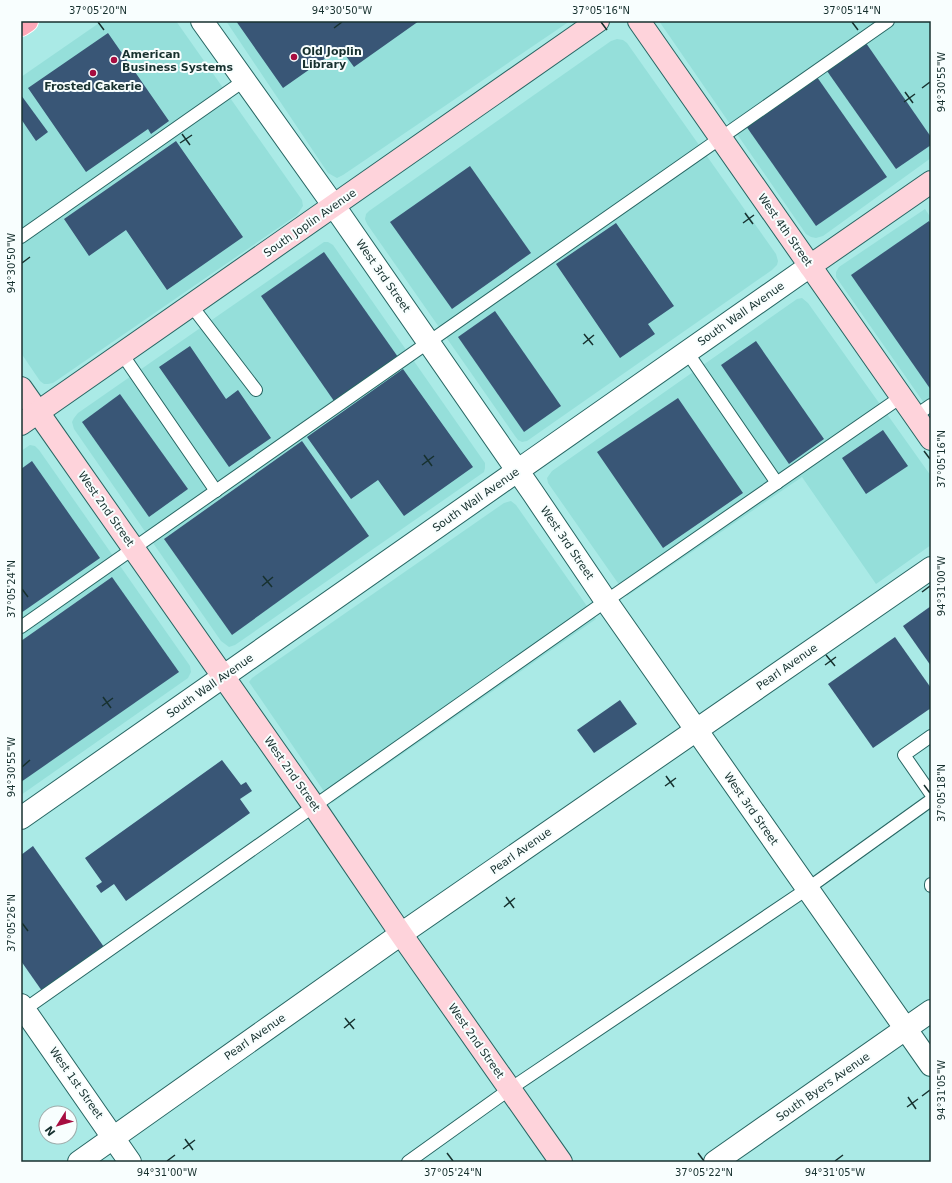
<svg xmlns="http://www.w3.org/2000/svg" width="952" height="1183" viewBox="0 0 952 1183" font-family="'DejaVu Sans',sans-serif">
<style>
.built{fill:#95dfda}
.building{fill:#395676}
.lines{fill:none;stroke-linecap:round;stroke-linejoin:round}
.lane-casing{stroke:#276663;stroke-width:14}
.street-casing{stroke:#276663;stroke-width:24}
.secondary-casing{stroke:#276663;stroke-width:24}
.primary-casing{stroke:#fff;stroke-width:24}
.lane{stroke:#fff;stroke-width:12}
.street{stroke:#fff;stroke-width:22}
.secondary{stroke:#fed3db;stroke-width:22}
.primary{stroke:#fea7b7;stroke-width:22}
.ticks{fill:none;stroke:#17312f;stroke-width:1.5}
.poi-dot{fill:#a60d40;stroke:#f8fefe;stroke-width:1.5}
.labels{text-anchor:middle;dominant-baseline:central;stroke-width:4;stroke-linejoin:round;paint-order:stroke}
.poi-label{font-size:11px;font-weight:bold;fill:#17312f;stroke:#f8fefe;text-anchor:start}
.street-label{font-size:11px;fill:#17312f;stroke:#f8fefe}
.neatline{fill:none;stroke:#17312f;stroke-width:1.5}
.ticks-label{font-size:10px;text-anchor:middle;fill:#17312f}
</style>
<rect width="100%" height="100%" fill="#aaeae6"/>
<g class="built">
<path d="M102 21H176L302 200 303 206 297 215 53 383 48 384H44L40 381 21 353V77Z"/>
<path d="M226 21H570L343 175 337 178 328 173Z"/>
<path d="M659 21H931V158L823 236 816 238 811 237 806 234Z"/>
<path d="M617 39 623 40 627 43 776 254 778 261 777 265 772 270 527 441 522 442 518 440 515 436 367 224 365 219 366 214 369 211 611 41Z"/>
<path d="M925 209 931 218V413L836 277V272L839 267Z"/>
<path d="M324 242H328L333 245 485 463V468L484 472 235 645 229 647 221 641 74 429 72 422 74 418 78 413Z"/>
<path d="M802 298 808 303 931 476V545L876 584 802 477 627 596 548 483 547 478 552 471 797 299Z"/>
<path d="M30 445 35 446 39 450 190 666 191 672 188 678 21 795V451Z"/>
<path d="M511 501 516 505 596 619 332 803 249 682 252 678 504 503Z"/>
</g>
<g class="building">
<path d="M236 21H419L354 67 340 48 283 88Z"/>
<path d="M108 33 169 121 151 134 148 129 86 172 28 88Z"/>
<path d="M866 43 931 137V145L896 169 827 71Z"/>
<path d="M817 77 887 177 816 226 746 126Z"/>
<path d="M21 95 48 132 36 141 21 119Z"/>
<path d="M176 141 243 237 167 290 126 230 89 256 64 219Z"/>
<path d="M470 166 531 253 452 309 390 222Z"/>
<path d="M929 221 931 224V390L851 275Z"/>
<path d="M616 223 674 306 648 324 655 334 620 358 556 264Z"/>
<path d="M324 252 398 357 334 401 261 296Z"/>
<path d="M495 311 561 406 524 432 458 337Z"/>
<path d="M756 341 824 439 789 464 721 365Z"/>
<path d="M190 346 226 399 238 390 271 438 229 467 159 367Z"/>
<path d="M403 369 473 467 404 516 378 480 351 499 307 437Z"/>
<path d="M120 394 188 489 149 517 82 422Z"/>
<path d="M678 398 743 493 663 548 597 452Z"/>
<path d="M883 430 908 466 866 494 842 458Z"/>
<path d="M302 441 369 536 232 635 164 539Z"/>
<path d="M32 461 100 558 21 613V469Z"/>
<path d="M112 577 179 672 21 782V641Z"/>
<path d="M931 606V666L903 626Z"/>
<path d="M895 637 931 688V708L873 748 828 684Z"/>
<path d="M620 700 637 724 594 753 577 730Z"/>
<path d="M222 760 241 785 246 782 252 791 240 799 250 813 126 901 114 884 101 893 96 886 102 882 85 858Z"/>
<path d="M33 846 104 947 42 991 21 961V855Z"/>
</g>
<g class="lines">
<g class="lane-casing">
<g id="lane">
<path d="M21 237 245 80"/>
<path d="M191 305 256 390"/>
<path d="M687 352 777 483"/>
<path d="M122 354 216 491"/>
<path d="M915 416 931 405"/>
<path d="M21 627 888 21"/>
<path d="M931 736 904 755 931 794"/>
<path d="M931 884V886"/>
<path d="M21 1012 606 601 901 397"/>
<path d="M408 1162 510 1089 807 889 931 800"/>
</g>
</g>
<g class="street-casing">
<g id="street">
<path d="M202 21 334 206 533 493 606 601 931 1065"/>
<path d="M21 818 810 266"/>
<path d="M21 1005 130 1162"/>
<path d="M79 1162 401 934 931 568"/>
<path d="M715 1162 931 1011"/>
</g>
</g>
<g class="secondary-casing">
<g id="secondary">
<path d="M639 21 931 439"/>
<path d="M810 266 931 182"/>
<path d="M21 388 314 806 401 934 561 1162"/>
<path d="M21 424 598 21"/>
</g>
</g>
<g class="primary-casing">
<path id="primary" d="M21 25 27 21"/>
</g>
<use href="#lane" class="lane"/>
<use href="#street" class="street"/>
<use href="#secondary" class="secondary"/>
<use href="#primary" class="primary"/>
</g>
<path class="ticks" d="M98 22 104 30M601 22 607 30M852 22 858 30M334 28 342 22M922 88 930 82M905 92 913 103M904 102 915 94M182 134 190 145M180 143 192 135M745 213 753 224M743 223 754 215M22 263 30 257M584 334 593 345M583 344 594 335M924 451 930 459M424 455 432 466M422 465 434 456M263 576 272 587M262 586 273 577M22 589 28 597M922 592 930 586M826 655 835 666M825 665 836 657M103 697 111 708M102 706 113 698M22 767 30 760M666 776 674 787M924 785 930 793M665 786 676 778M506 897 514 908M504 907 515 898M22 923 28 931M345 1018 354 1029M344 1028 355 1019M922 1096 930 1090M908 1097 916 1109M907 1107 918 1099M185 1139 193 1150M183 1149 195 1140M447 1153 453 1161M698 1153 704 1161M167 1161 175 1155M835 1161 843 1155"/>
<g class="poi-dot">
<circle cx="294" cy="57" r="4"/>
<circle cx="114" cy="60" r="4"/>
<circle cx="93" cy="73" r="4"/>
</g>
<g class="labels">
<g class="poi-label">
<text x="302" y="51">Old Joplin<tspan x="302" dy="13">Library</tspan></text>
<text x="122" y="54">American<tspan x="122" dy="13">Business Systems</tspan></text>
<text x="93" y="86" text-anchor="middle">Frosted Cakerie</text>
</g>
<g class="street-label">
<text transform="translate(310 223) rotate(-35)">South Joplin Avenue</text>
<text transform="translate(785 230) rotate(55)">West 4th Street</text>
<text transform="translate(383 276) rotate(55)">West 3rd Street</text>
<text transform="translate(741 314) rotate(-35)">South Wall Avenue</text>
<text transform="translate(476 500) rotate(-35)">South Wall Avenue</text>
<text transform="translate(106 509) rotate(55)">West 2nd Street</text>
<text transform="translate(567 543) rotate(56)">West 3rd Street</text>
<text transform="translate(787 667) rotate(-35)">Pearl Avenue</text>
<text transform="translate(210 686) rotate(-35)">South Wall Avenue</text>
<text transform="translate(292 774) rotate(55)">West 2nd Street</text>
<text transform="translate(751 809) rotate(55)">West 3rd Street</text>
<text transform="translate(521 851) rotate(-35)">Pearl Avenue</text>
<text transform="translate(255 1037) rotate(-35)">Pearl Avenue</text>
<text transform="translate(476 1041) rotate(55)">West 2nd Street</text>
<text transform="translate(76 1083) rotate(55)">West 1st Street</text>
<text transform="translate(823 1087) rotate(-35)">South Byers Avenue</text>
</g>
</g>
<rect width="952" height="1183" fill="none" stroke="#f8fefe" stroke-width="44"/>
<g transform="translate(58 1125) rotate(233)"><circle r="19" fill="#f8fefe" stroke="#9eacab"/>
<path d="M0-3L7 15L0 10L-7 15Z" fill="#a60d40"/>
<text y="-6" font-size="11" font-weight="bold" text-anchor="middle" fill="#17312f">N</text>
</g>
<rect x="22" y="22" width="908" height="1139" class="neatline"/>
<g class="ticks-label">
<text x="98" y="14">37°05'20"N</text>
<text x="342" y="14">94°30'50"W</text>
<text x="601" y="14">37°05'16"N</text>
<text x="852" y="14">37°05'14"N</text>
<text transform="translate(941 82) rotate(-90)" y="4">94°30'55"W</text>
<text transform="translate(11 263) rotate(-90)" y="4">94°30'50"W</text>
<text transform="translate(941 459) rotate(-90)" y="4">37°05'16"N</text>
<text transform="translate(941 586) rotate(-90)" y="4">94°31'00"W</text>
<text transform="translate(11 589) rotate(-90)" y="4">37°05'24"N</text>
<text transform="translate(11 767) rotate(-90)" y="4">94°30'55"W</text>
<text transform="translate(941 793) rotate(-90)" y="4">37°05'18"N</text>
<text transform="translate(11 923) rotate(-90)" y="4">37°05'26"N</text>
<text transform="translate(941 1090) rotate(-90)" y="4">94°31'05"W</text>
<text x="167" y="1176">94°31'00"W</text>
<text x="453" y="1176">37°05'24"N</text>
<text x="704" y="1176">37°05'22"N</text>
<text x="835" y="1176">94°31'05"W</text>
</g>
</svg>
